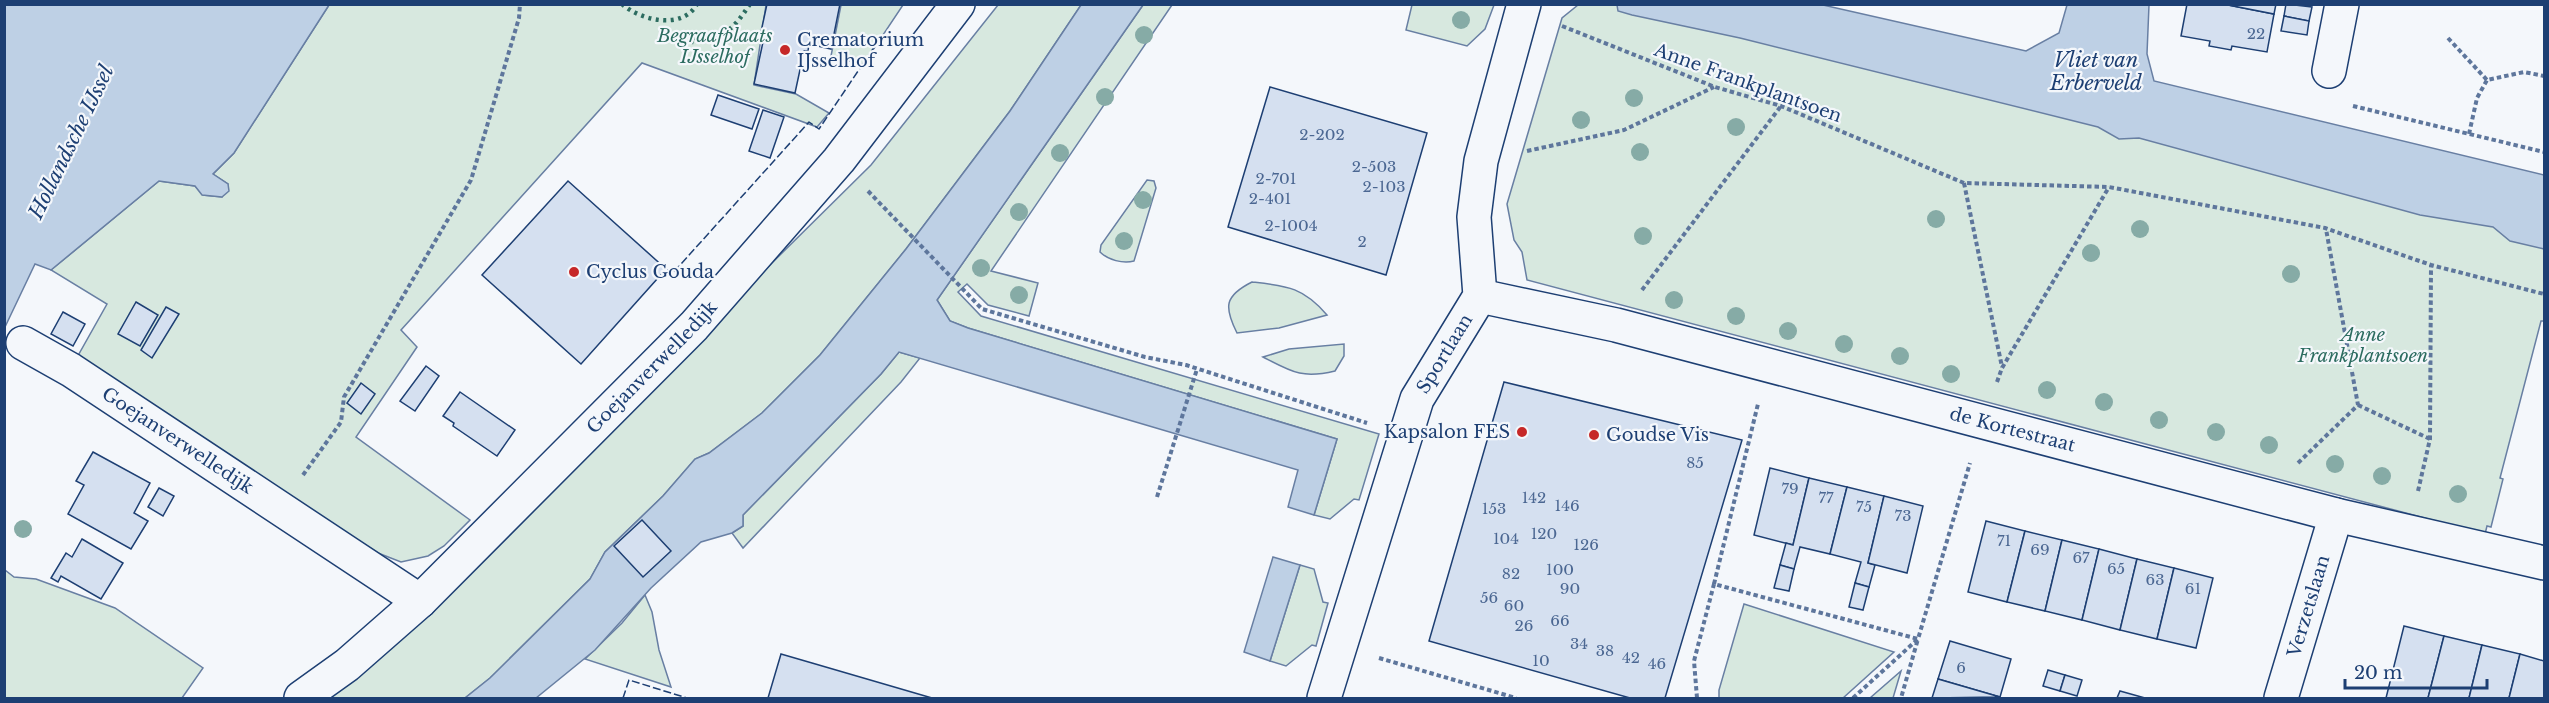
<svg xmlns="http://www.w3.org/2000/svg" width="2549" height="703" viewBox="0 0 2549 703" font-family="'Libre Baskerville',serif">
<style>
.green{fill:#d7e8df;stroke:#687fa3;stroke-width:1.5}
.water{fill:#bed0e5;stroke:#687fa3;stroke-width:1.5}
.building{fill:#d5e0f0;stroke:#1d3f73;stroke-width:1.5}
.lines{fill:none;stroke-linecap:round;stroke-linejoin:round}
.minor-casing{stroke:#1d3f73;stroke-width:36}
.path{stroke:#5e769c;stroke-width:4;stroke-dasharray:4.5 3;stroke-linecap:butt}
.minor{stroke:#f4f7fb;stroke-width:33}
.hedge{stroke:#2c6c60;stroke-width:4.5;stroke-dasharray:3 4.5;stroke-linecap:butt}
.fence{stroke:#1d3f73;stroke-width:1.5;stroke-dasharray:8 3;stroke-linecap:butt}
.tree{fill:#86aba6}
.poi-dot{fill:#c62828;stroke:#f4f7fb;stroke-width:2}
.labels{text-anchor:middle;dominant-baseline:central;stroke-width:4.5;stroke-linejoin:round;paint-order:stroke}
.number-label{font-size:15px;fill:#4b6792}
.park-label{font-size:18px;font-style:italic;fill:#2c6c60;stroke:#f4f7fb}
.poi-label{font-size:18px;fill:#1d3f73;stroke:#f4f7fb;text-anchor:start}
.street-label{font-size:18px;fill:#1d3f73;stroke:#f4f7fb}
.water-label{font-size:20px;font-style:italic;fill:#1d3f73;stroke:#f4f7fb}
</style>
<rect width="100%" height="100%" fill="#f4f7fb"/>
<g class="green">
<path d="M329 5H766L754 85 796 94 829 113 817 127 642 63 401 330 417 347 356 437 470 520 444 546 428 556 401 562 378 553 75 361 107 304 51 270 159 181 195 186 203 195 222 197 228 184 213 174 234 153Z"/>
<path d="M841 5H903L863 65 831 56Z"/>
<path d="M998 5H1081L1010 111 906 249 820 355 762 413 709 453 695 459 663 496 605 552 590 579 490 678 465 698H313L694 340 871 165Z"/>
<path d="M1143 5H1172L991 271 1038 283 1029 316 988 305 967 284 958 292 981 316 1379 434 1359 500 1354 499 1330 519 1314 515 1337 439 968 328 950 321 937 300Z"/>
<path d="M1412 5V4L1494 5 1485 29 1467 46 1406 30Z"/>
<path d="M1578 5H1618L2544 236V321H2541L2500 478 2503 479 2491 527 2487 526 2485 534 1527 280 1522 252 1514 240 1507 204 1562 18Z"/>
<path d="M1147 180 1154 181 1156 188 1134 261C1123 264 1108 260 1100 252L1101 245Z"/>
<path d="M1252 282C1287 286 1303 287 1327 315L1279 328 1237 333C1224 307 1224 296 1252 282Z"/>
<path d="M1344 344V356L1335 371C1302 379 1292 372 1263 357L1289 349Z"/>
<path d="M899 352 920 358 901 382 743 548 732 533 743 526V515L881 374Z"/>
<path d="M1300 565 1314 569 1323 602 1328 603 1316 646 1312 645 1286 666 1270 661Z"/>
<path d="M5 570 14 577 36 579 115 608 203 668 182 698H5Z"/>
<path d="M645 595 652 612 659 650 671 687 585 659 622 623Z"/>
<path d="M1744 604 1894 652 1843 698H1719V690Z"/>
<path d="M1901 671 1893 698H1870Z"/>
</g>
<g class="water">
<path d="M5 4H329V5L234 153 213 174 228 184 229 191 222 197 202 195 195 186 159 181 51 270 35 264 5 327Z"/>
<path d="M1081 5H1143L937 300 950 321 968 328 1337 439 1314 515 1288 507 1298 470 899 352 881 374 743 515V526L732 533 701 542 651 588 595 650 536 698H465L490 678 590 579 605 552 663 496 695 459 709 453 762 413 820 355 906 249 1010 111Z"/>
<path d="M1617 5H1823L2026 51 2059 33 2067 5H2149L2147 54 2154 81 2544 175V249L2510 241 2493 227 2420 215 2139 138 2119 139 2098 127 1740 38 1632 15 1618 11Z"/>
<path d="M1273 557 1300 565 1270 661 1244 652Z"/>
</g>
<g class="building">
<path d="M767 4H840L831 49 809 44 808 51H804L795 93 754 84 763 42 759 41Z"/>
<path d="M2187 4H2223L2274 14 2267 52 2232 46 2231 50 2209 46 2210 41 2181 36Z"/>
<path d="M2223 4H2276L2274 14Z"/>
<path d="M2286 4 2312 7 2309 21 2284 16Z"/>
<path d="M2284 16 2309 21 2307 35 2281 31Z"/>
<path d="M1270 87 1427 133 1386 275 1228 227Z"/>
<path d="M718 95 759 109 752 129 711 115Z"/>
<path d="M763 110 784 117 770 158 749 151Z"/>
<path d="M568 181 666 269 581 364 482 275Z"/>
<path d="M136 302 158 315 140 346 118 334Z"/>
<path d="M166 307 179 314 152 358 141 350Z"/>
<path d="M63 312 85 324 73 346 51 334Z"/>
<path d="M426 366 439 376 415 411 400 401Z"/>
<path d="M1504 382 1742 440 1665 698H1630L1429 641Z"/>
<path d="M361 383 375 394 361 414 347 403Z"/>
<path d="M460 392 515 430 497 456 453 426 454 423 443 416Z"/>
<path d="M93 452 150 483 134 513 148 521 131 549 68 514 84 485 76 481Z"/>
<path d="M1770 468 1809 478 1793 545 1754 535Z"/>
<path d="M1809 478 1847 487 1830 554 1800 547 1794 569 1780 565 1786 543 1793 545Z"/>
<path d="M1847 487 1884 496 1868 563 1875 565 1869 587 1855 583 1861 562 1830 554Z"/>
<path d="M159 488 174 496 163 516 148 507Z"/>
<path d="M1884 496 1923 506 1907 573 1868 563Z"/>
<path d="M642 520 671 551 643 577 614 546Z"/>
<path d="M1986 521 2025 531 2007 602 1968 592Z"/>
<path d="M2025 531 2062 540 2045 611 2007 602Z"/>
<path d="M82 539 123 563 101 599 61 576 58 582 51 578 66 553 72 557Z"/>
<path d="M2062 540 2099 549 2082 620 2045 611Z"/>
<path d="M2099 549 2137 559 2120 630 2082 620Z"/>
<path d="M2137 559 2174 568 2157 639 2120 630Z"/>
<path d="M1780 565 1794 569 1789 591 1774 588Z"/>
<path d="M2174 568 2213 578 2196 648 2157 639Z"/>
<path d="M1855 583 1869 587 1863 610 1849 607Z"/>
<path d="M2404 626 2444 636 2428 698H2386Z"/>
<path d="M2444 636 2482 645 2469 698H2428Z"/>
<path d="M1950 641 2011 659 2000 697 1938 679Z"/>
<path d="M2482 645 2520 654 2509 698H2469Z"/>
<path d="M781 654 812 663 932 698H768Z"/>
<path d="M2520 654 2544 661V698H2509Z"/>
<path d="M2048 670 2065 675 2060 691 2043 686Z"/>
<path d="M2065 675 2082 680 2077 696 2060 691Z"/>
<path d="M1938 679 2000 697 1932 698Z"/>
<path d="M2120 691 2145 698H2117Z"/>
</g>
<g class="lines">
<g class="minor-casing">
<g id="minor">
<path d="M2329 71 2342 4"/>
<path id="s1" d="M1480 296 1616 325 2336 515 2544 563"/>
<path id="s2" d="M23 343 71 370 420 601"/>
<path id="s3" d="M301 698 347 665 420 601 694 326 839 160 958 4"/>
<path id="s4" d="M1324 698 1417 399 1480 296 1474 217 1481 161 1524 4"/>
<path id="s5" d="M2281 698 2336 515"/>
</g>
</g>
<g class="path">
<path d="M1562 26 1715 87 1781 106 1964 183 2109 187 2325 228 2431 265 2544 294"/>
<path d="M2448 38 2487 80"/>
<path d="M2353 106 2544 152"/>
<path d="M2469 134 2477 98 2487 80 2524 72 2544 76"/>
<path d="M1527 151 1624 130 1714 87"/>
<path d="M1964 183 2002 367"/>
<path d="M868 191 982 309 1145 357 1186 365 1367 423"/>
<path d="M1642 290 1781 106"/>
<path d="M1997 382 2002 368 2109 187"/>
<path d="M2358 405 2430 439"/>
<path d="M2298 463 2358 405 2326 229"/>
<path d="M303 475 341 422 344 397 471 180 519 18 520 4"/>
<path d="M2418 491 2430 439 2431 265"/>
<path d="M1157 497 1197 369"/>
<path d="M1714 584 1758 404"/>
<path d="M1379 658 1516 698"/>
<path d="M1697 698 1694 661 1714 584 1918 639 1901 698"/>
<path d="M1853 698 1918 639 1970 463"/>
</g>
<use href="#minor" class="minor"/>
<g class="hedge">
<path d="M622 4C641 21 683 30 697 4"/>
<path d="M691 44 692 38C725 38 732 31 750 4"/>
</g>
<g class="fence">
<path d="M666 269 672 274 809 122 819 129 883 34"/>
<path d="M623 698 629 680 687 698"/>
</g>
</g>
<g class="tree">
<circle cx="1461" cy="20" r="9"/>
<circle cx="1144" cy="35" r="9"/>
<circle cx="1105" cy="97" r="9"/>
<circle cx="1634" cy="98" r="9"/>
<circle cx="1581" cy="120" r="9"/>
<circle cx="1736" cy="127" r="9"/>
<circle cx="1640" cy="152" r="9"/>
<circle cx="1060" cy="153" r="9"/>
<circle cx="1143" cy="200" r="9"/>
<circle cx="1019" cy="212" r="9"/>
<circle cx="1936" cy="219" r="9"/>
<circle cx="2140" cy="229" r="9"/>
<circle cx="1643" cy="236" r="9"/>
<circle cx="1124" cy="241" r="9"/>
<circle cx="2091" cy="253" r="9"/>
<circle cx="981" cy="268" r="9"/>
<circle cx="2291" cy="274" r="9"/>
<circle cx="1019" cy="295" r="9"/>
<circle cx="1674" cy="300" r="9"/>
<circle cx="1736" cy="316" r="9"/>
<circle cx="1788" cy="331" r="9"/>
<circle cx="1844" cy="344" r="9"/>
<circle cx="1900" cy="356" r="9"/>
<circle cx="1951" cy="374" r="9"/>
<circle cx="2047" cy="390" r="9"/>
<circle cx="2104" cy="402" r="9"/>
<circle cx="2159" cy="420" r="9"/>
<circle cx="2216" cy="432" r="9"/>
<circle cx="2269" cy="445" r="9"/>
<circle cx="2335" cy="464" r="9"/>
<circle cx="2382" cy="476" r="9"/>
<circle cx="2458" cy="494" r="9"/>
<circle cx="23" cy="529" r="9"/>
</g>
<g class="poi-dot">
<circle cx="785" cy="50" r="6"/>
<circle cx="574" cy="272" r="6"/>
<circle cx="1522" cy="432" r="6"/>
<circle cx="1594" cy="435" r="6"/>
</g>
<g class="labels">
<g class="number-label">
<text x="2256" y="33">22</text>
<text x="1322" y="134">2-202</text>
<text x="1374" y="166">2-503</text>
<text x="1276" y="178">2-701</text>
<text x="1384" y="186">2-103</text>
<text x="1270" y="198">2-401</text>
<text x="1291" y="225">2-1004</text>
<text x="1362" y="241">2</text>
<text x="1695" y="462">85</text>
<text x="1790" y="488">79</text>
<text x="1534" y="497">142</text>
<text x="1826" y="497">77</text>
<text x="1567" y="505">146</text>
<text x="1864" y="506">75</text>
<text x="1494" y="508">153</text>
<text x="1903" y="515">73</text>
<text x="1544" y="533">120</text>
<text x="1506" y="538">104</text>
<text x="2004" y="540">71</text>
<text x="1586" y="544">126</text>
<text x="2040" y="549">69</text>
<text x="2081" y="557">67</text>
<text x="2116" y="568">65</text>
<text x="1560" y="569">100</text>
<text x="1511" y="573">82</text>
<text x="2155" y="579">63</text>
<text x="1570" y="588">90</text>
<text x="2193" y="588">61</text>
<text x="1489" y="597">56</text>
<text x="1514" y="605">60</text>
<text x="1560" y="620">66</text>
<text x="1524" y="625">26</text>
<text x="1579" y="643">34</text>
<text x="1605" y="650">38</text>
<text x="1631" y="657">42</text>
<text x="1541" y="660">10</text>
<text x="1657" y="663">46</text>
<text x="1961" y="667">6</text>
</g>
<g class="park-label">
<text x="715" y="36">Begraafplaats<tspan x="715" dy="21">IJsselhof</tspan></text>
<text x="2363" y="335">Anne<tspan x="2363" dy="21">Frankplantsoen</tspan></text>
</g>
<g class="poi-label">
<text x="797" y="40">Crematorium<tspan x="797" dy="21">IJsselhof</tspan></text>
<text x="586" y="272">Cyclus Gouda</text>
<text x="1510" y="432" text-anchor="end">Kapsalon FES</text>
<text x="1606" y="435">Goudse Vis</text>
</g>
<g class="street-label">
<text transform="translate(1748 83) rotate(20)">Anne Frankplantsoen</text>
<text stroke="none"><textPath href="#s4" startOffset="366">Sportlaan</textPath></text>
<text stroke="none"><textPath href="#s3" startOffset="483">Goejanverwelledijk</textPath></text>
<text stroke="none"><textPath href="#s1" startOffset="549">de Kortestraat</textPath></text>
<text stroke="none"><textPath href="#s2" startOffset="183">Goejanverwelledijk</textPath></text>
<text stroke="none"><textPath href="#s5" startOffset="96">Verzetslaan</textPath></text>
</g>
<g class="water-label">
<text x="2096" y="60">Vliet van<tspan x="2096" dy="23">Erberveld</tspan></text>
<text transform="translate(71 142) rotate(-64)">Hollandsche IJssel</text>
</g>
</g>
<rect width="2549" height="703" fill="none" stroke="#1d3f73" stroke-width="12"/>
<path d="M2345 679v9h142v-9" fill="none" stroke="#1d3f73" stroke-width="3"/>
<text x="2354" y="679" font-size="18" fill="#1d3f73" stroke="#f4f7fb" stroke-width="4.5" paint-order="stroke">20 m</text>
</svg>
